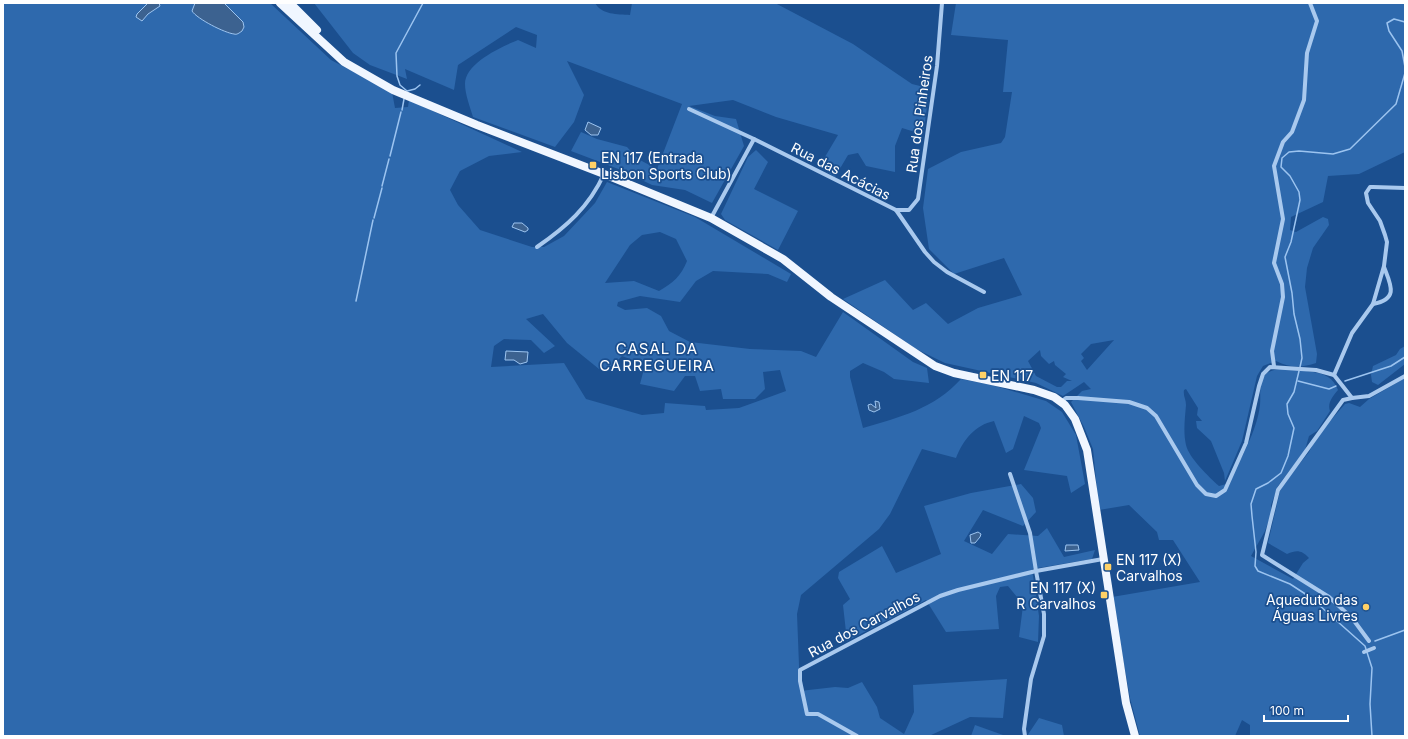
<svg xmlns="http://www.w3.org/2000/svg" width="1408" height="739" viewBox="0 0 1408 739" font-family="Inter,sans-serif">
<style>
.green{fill:#2e69ad;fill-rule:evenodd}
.water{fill:#3c6290;stroke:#9cc4f0}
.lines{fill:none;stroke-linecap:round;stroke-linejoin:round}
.stream{stroke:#9cc4f0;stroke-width:1.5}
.minor{stroke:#a9c9ee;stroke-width:4}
.primary{stroke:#f0f6ff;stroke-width:8}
.poi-dot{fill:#ffd166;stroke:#1b4f8f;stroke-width:1.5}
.labels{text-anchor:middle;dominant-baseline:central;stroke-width:3.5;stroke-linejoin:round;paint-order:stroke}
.street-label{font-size:14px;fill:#fff;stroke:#1b4f8f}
.poi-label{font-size:14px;fill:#fff;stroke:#1b4f8f;text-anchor:start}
.neighbourhood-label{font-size:15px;letter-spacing:1px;fill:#fff;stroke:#1b4f8f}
</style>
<rect width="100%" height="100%" fill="#1b4f8f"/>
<g class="green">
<path d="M3 3H270L331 60 392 92 395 108 408 107 409 100 522 152 489 156 460 171 450 190 458 205 480 230 532 247H544L564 236 595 203 607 182 695 217 791 274 787 282 768 274 713 271 696 281 680 302 640 296 618 302 617 306 625 310 647 308 661 316 669 331 690 342 750 349 801 351 816 357 843 312 913 362 927 368 929 383 894 379 884 372 863 363 850 371V377L863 428C900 417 934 409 961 379L992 385 1046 401 1062 412 1076 435 1085 484 1071 493 1067 476 1024 470 1041 428 1039 423 1024 416 1013 449 1006 453 994 421C975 425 963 440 956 458L922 449 890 514 879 529 801 595 797 614 800 691 835 687 848 688 862 682 877 707 880 718 904 734 914 712 913 685 1007 679 1003 718 970 717 929 736H3ZM660 232 676 239 687 261C681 276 673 283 659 291L634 281 605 283 630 245 642 235ZM543 314 567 343 599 369H609L622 356 645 365 640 384 674 391 685 376H695L700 391 721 389 723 399H755L765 389 763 372 780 370 786 391 739 408 706 410 705 406 665 403 664 413 642 415 586 399 564 363 491 367 494 346 504 339 531 340 544 353 555 346 526 319Z"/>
<path d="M314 3H595C602 15 617 14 630 15L632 3H775L853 44 912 84 924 87 928 99 924 129 915 132 902 128 895 146V172L866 166 858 153 848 155 835 177 819 167 838 135 776 117 733 100 689 106 715 116 736 119 744 146 712 203 685 190 652 185 621 170 571 151 581 132 597 139 627 147 638 159 657 169 682 104 567 61 584 95 574 122 555 147 473 117C470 107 465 94 465 84 465 63 501 47 518 40L536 48 537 35 516 27 458 65 454 90 405 69 407 79 370 65 353 53Z"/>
<path d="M956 3H1405V152L1359 174 1328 176 1323 202 1291 217 1290 230 1296 232 1323 217 1328 219 1329 225 1313 248 1307 268 1305 287 1317 354 1316 363C1302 368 1290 368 1276 361L1263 366 1257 376 1242 441 1225 481 1224 473 1211 441 1197 428 1196 421H1202L1197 415 1198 408 1186 389 1184 390C1183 396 1186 399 1186 405 1185 418 1183 432 1186 445 1189 458 1209 477 1219 486L1230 483C1240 458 1257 432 1260 405 1261 395 1258 380 1267 373 1278 366 1295 370 1306 371 1322 373 1332 375 1338 390 1333 396 1327 403 1330 411L1317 431 1309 436 1305 450 1278 486 1271 505V514L1265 531 1251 556 1293 579 1303 563 1309 558C1301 550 1297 550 1287 554L1268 543 1280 491 1285 482 1309 452 1317 436 1345 404 1349 403 1360 407 1369 399 1405 378V736H1250V725L1242 720 1235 736H1140L1130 698 1112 597 1200 582 1173 540H1159L1157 532 1129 505 1099 510 1093 449 1084 427 1071 402 1082 391 1091 389 1084 382 1063 396 1036 383 945 363 916 349 843 299 885 280 913 310 926 303 948 324 978 308 1022 295 1004 258 954 274 929 249 923 208 928 169 961 152 1001 143 1005 137 1012 92H1003L1008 40 951 35ZM1114 340 1087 370 1081 361 1084 358 1081 354 1091 344ZM1040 350 1041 356 1049 364 1054 361 1055 365 1066 374 1063 377 1072 381H1067L1061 387H1057L1036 376 1028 361Z"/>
<path d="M756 150 768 162 754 189 798 211 778 250 725 220 721 214 748 157Z"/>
<path d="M1405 346V364L1378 385 1372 382 1371 375 1373 366 1396 355 1400 349Z"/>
<path d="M1021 484 1033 498 1036 512 1023 526 983 510 964 541 992 554 1008 534 1038 536 1047 528 1064 557 1095 550 1092 559 1032 569 1039 616 1038 642 1019 637 1024 598 1017 597 1008 586 1000 587 996 596 999 629 946 632 926 600 847 641 843 605 850 599 838 578 839 572 882 546 896 573 941 554 924 506 971 493Z"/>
<path d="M1039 718 1062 725 1064 736H1027Z"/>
<path d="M975 725 1003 735V736H971Z"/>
</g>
<g class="water">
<path d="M148 3H159L160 6 148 14 142 21 136 17 137 14Z"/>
<path d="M195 3H224L243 22 244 27 242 31C239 33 237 35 234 34 225 33 197 19 192 11Z"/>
<path d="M588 122 601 128 598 135H591L585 130Z"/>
<path d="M514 223H522L528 228V230L525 232 512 227Z"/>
<path d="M506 351 528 352 527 362 520 364 514 360H505Z"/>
<path d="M875 401 879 402 880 409 874 412 869 410 868 405 871 404 876 408Z"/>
<path d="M978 532 981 534 980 537 975 543H971L970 535Z"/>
<path d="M1066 545H1078L1079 550 1065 551Z"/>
</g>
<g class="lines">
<g class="stream">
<path d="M1405 22 1394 19 1387 23 1389 31 1402 51 1405 67"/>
<path d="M420 85 415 89 407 91 400 85 397 76 396 53 423 3"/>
<path d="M402 110 404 99"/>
<path d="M390 156 401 112"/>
<path d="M382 186 389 159"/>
<path d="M374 218 382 188"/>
<path d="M356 301 373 220"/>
<path d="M1300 367 1302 358 1300 339 1294 314 1292 293 1285 257 1291 242 1300 200 1299 192 1290 176 1281 167 1282 158 1289 152 1299 151 1333 154 1350 149 1396 104 1405 73"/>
<path d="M1299 371 1294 392 1287 404 1288 414 1294 428 1288 456 1281 473 1268 483 1256 489 1251 504 1252 516 1256 552 1255 566 1258 571 1290 584 1310 597 1365 646 1372 668 1370 704 1372 736"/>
<path d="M1298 381 1329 389 1336 386"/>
<path d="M1345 381 1391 366 1405 357"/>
<path d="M1375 641 1405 630"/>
</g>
<g class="minor">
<path d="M689 109 754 139"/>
<path d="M896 210H909L918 199 937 66 942 3"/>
<path d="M711 218 754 139 896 210 925 252 934 262 947 272 984 292"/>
<path d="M537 247C566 227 589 207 604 174"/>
<path d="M1373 304C1399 299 1391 285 1384 267"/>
<path d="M1274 366 1272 351 1283 297 1282 284 1274 263 1283 219 1274 166 1283 142 1292 132 1304 100 1307 53 1317 21 1310 3"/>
<path d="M1334 375 1352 333 1373 304 1384 266 1387 242 1385 235 1380 221 1368 203 1366 193 1370 187H1373L1405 188"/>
<path d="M1352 398 1343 400 1278 490 1262 555 1329 597 1352 618 1369 641"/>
<path d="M1061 402 1066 398H1078L1129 402 1147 408 1156 416 1197 485 1206 494 1216 496 1225 490 1246 443 1259 386 1263 374 1270 367 1316 370 1334 375 1352 398 1369 396 1405 376"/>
<path d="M1010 474 1030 533 1036 571 1103 559"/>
<path d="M1364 652 1374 648"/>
<path d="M857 736 818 714H807L800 681V670L940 596 958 590 1036 571 1044 614V636L1031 679 1024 729 1025 736"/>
</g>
<g class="primary">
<path d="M280 3 344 62 393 90 477 125 604 174 711 218 783 259 831 297 935 366 954 373 1034 390 1054 397 1065 405 1075 419 1087 450 1126 703 1135 736"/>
<path d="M290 3 317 30"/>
</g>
</g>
<g class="poi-dot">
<rect x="589" y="161" width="8" height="8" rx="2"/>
<rect x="979" y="371" width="8" height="8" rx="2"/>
<rect x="1104" y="563" width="8" height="8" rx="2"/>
<rect x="1100" y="591" width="8" height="8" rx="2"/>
<circle cx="1366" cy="607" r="4"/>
</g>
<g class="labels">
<g class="street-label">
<text transform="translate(919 114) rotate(-82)">Rua dos Pinheiros</text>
<text transform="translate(841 171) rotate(27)">Rua das Acácias</text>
<text transform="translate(864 624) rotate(-28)">Rua dos Carvalhos</text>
</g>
<g class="poi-label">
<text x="601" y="157">EN 117 (Entrada<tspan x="601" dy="16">Lisbon Sports Club)</tspan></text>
<text x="991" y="375">EN 117</text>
<text x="1116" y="559">EN 117 (X)<tspan x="1116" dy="16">Carvalhos</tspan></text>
<text x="1096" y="587" text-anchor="end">EN 117 (X)<tspan x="1096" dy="16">R Carvalhos</tspan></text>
<text x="1358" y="599" text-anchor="end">Aqueduto das<tspan x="1358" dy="16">Águas Livres</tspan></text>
</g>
<g class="neighbourhood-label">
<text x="657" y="348">CASAL DA<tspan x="657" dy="17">CARREGUEIRA</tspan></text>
</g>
</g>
<rect width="1408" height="739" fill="none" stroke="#ffffff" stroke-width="8"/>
<path d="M1264 715v6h84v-6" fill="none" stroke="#ffffff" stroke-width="2"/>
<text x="1270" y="715" font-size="12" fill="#ffffff" stroke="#1b4f8f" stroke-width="3" paint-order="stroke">100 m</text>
</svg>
